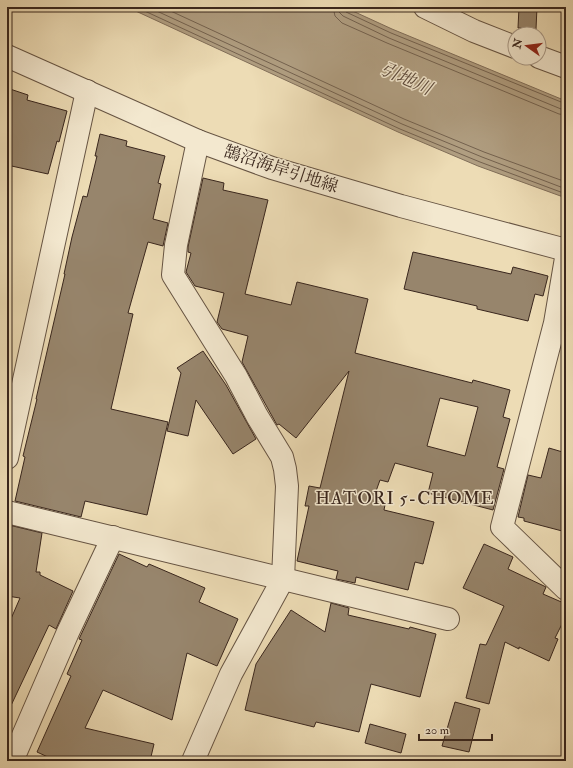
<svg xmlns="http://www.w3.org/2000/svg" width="573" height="768" viewBox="0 0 573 768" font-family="'IM FELL Double Pica','Noto Serif JP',serif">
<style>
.water{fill:#b09e81;stroke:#806e59}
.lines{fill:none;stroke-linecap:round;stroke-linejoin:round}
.shore{stroke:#74624f;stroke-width:1}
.building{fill:#97856c;stroke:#39261d;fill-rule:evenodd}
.minor-casing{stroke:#665443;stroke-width:24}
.tertiary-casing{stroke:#665443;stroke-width:24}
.minor{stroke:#f3e8cf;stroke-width:22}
.tertiary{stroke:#f3e8cf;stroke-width:22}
.labels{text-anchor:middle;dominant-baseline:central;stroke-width:3;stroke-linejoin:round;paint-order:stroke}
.street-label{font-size:17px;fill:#39261d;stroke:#f3e8cf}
.water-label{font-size:18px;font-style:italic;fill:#5d4a3b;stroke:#f3e8cf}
.neighbourhood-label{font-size:18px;letter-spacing:1px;fill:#39261d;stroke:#f3e8cf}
</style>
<rect width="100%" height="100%" fill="#eddcb5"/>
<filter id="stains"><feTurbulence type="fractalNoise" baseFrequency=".005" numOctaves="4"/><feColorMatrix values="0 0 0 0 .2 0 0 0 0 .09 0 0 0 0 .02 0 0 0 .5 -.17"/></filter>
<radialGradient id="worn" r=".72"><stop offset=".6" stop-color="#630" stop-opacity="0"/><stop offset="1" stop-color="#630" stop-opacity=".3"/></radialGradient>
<path class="water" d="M127 7H344L392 29 566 101V198L478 166 398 132Z"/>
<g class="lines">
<g class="shore">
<path d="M136 7 400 129 480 162 566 194"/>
<path d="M148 7 402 124 482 157 566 189"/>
<path d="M162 7 404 119 484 152 566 182"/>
<path d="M333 7 335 16 342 23 387 43 559 114 566 115"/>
<path d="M339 7V12L343 16 389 38 561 109H566"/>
<path d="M344 7V10L346 12 391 33 566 104"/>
</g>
</g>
<g class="building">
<path d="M519 7H537L536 29 518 28Z"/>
<path d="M7 88 28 95 27 100 67 111 59 142 57 141 48 174 7 165Z"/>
<path d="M100 134 127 141 126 146 165 156 158 183 161 184 153 219 168 223 163 246 148 242 128 313 133 314 111 409 168 422 147 515 85 501 81 517 15 501 25 457 23 456 37 399H36L65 274H64L72 237 83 196 87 197 97 156H95Z"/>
<path d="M203 178 224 183 223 190 268 200 245 294 291 305 297 282 368 299 355 353 472 383 473 380 510 390 503 417 510 419 497 467 504 469 493 510 428 493 433 473 395 463 388 482 380 480 375 494 382 497 380 504 385 505 384 510 434 522 423 564 415 562 408 590 356 577 355 583 336 579 338 571 297 561 309 506H305L309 486 320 488 349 371 296 438 279 424 277 425 242 362 248 336 222 329 217 322 224 293 195 286 186 272 191 253 188 252V247ZM440 398 478 407 465 456 427 446Z"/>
<path d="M413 252 511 274 513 267 548 276 543 296 535 294 528 321 477 309V306L404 289Z"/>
<path d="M203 351 226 385 256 439 233 454 196 400 188 436 167 431 181 373 177 368Z"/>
<path d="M549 448 566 453V532L524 521V518L518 517 528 475 541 478Z"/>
<path d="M9 525 42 533 36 572H40V575L73 591 56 629 49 625 7 714V628L20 598 7 596V535Z"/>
<path d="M484 544 513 557 508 569 544 586 546 587 543 594 566 604V616L555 638 558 639 549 661 519 647V649L505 642 489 704 466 698 480 644 486 645 504 606 463 588Z"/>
<path d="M119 554 147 567 149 564 205 588 199 602 238 619 217 666 187 653 172 720 103 690 85 728 154 744 150 761H65L50 758 37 752 71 676 67 674 82 640 79 639Z"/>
<path d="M331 603 349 608 348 615 409 629 410 627 436 634 420 697 371 684 359 732 316 722 314 727 245 710 256 664 291 610 325 632Z"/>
<path d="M455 702 480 709 469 752 442 746Z"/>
<path d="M370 724 406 734 401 753 365 743Z"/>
</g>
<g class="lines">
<g class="minor-casing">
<g id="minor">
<path d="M425 7 474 31 515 47"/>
<path d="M539 57 566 67"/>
<path d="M566 258 555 323 502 527 566 589"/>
<path d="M7 458 87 91"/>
<path d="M7 512 448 619"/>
<path d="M12 761 68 632 113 537"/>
<path d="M193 761 231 674 283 579 287 486 285 469 282 457 257 416 236 376 173 275 176 245 198 141"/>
</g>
</g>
<g class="tertiary-casing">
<path id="tertiary" d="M7 56 198 141 272 168 401 206 566 250"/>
</g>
<use href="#minor" class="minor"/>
<use href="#tertiary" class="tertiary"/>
</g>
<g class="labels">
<g class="street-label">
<text transform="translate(281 169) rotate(18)">鵠沼海岸引地線</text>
</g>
<g class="water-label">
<text transform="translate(406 79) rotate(24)">引地川</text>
</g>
<g class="neighbourhood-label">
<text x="405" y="498">HATORI 5-CHOME</text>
</g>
</g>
<rect width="573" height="768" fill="none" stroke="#eddcb5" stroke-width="24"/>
<rect x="8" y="8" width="557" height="752" fill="none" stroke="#39261d" stroke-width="2"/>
<rect x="12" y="12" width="549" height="744" fill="none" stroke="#39261d"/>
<g transform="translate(527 46) rotate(284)"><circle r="19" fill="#f3e8cf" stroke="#a99a88"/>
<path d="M0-3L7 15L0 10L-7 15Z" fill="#8f2418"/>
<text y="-6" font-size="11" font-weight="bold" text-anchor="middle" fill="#39261d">N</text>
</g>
<path d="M419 734v6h73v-6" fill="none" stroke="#39261d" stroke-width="2"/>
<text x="425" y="734" font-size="12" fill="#39261d" stroke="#f3e8cf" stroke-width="3" paint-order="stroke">20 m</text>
<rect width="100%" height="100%" filter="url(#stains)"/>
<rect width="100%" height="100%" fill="url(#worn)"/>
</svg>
